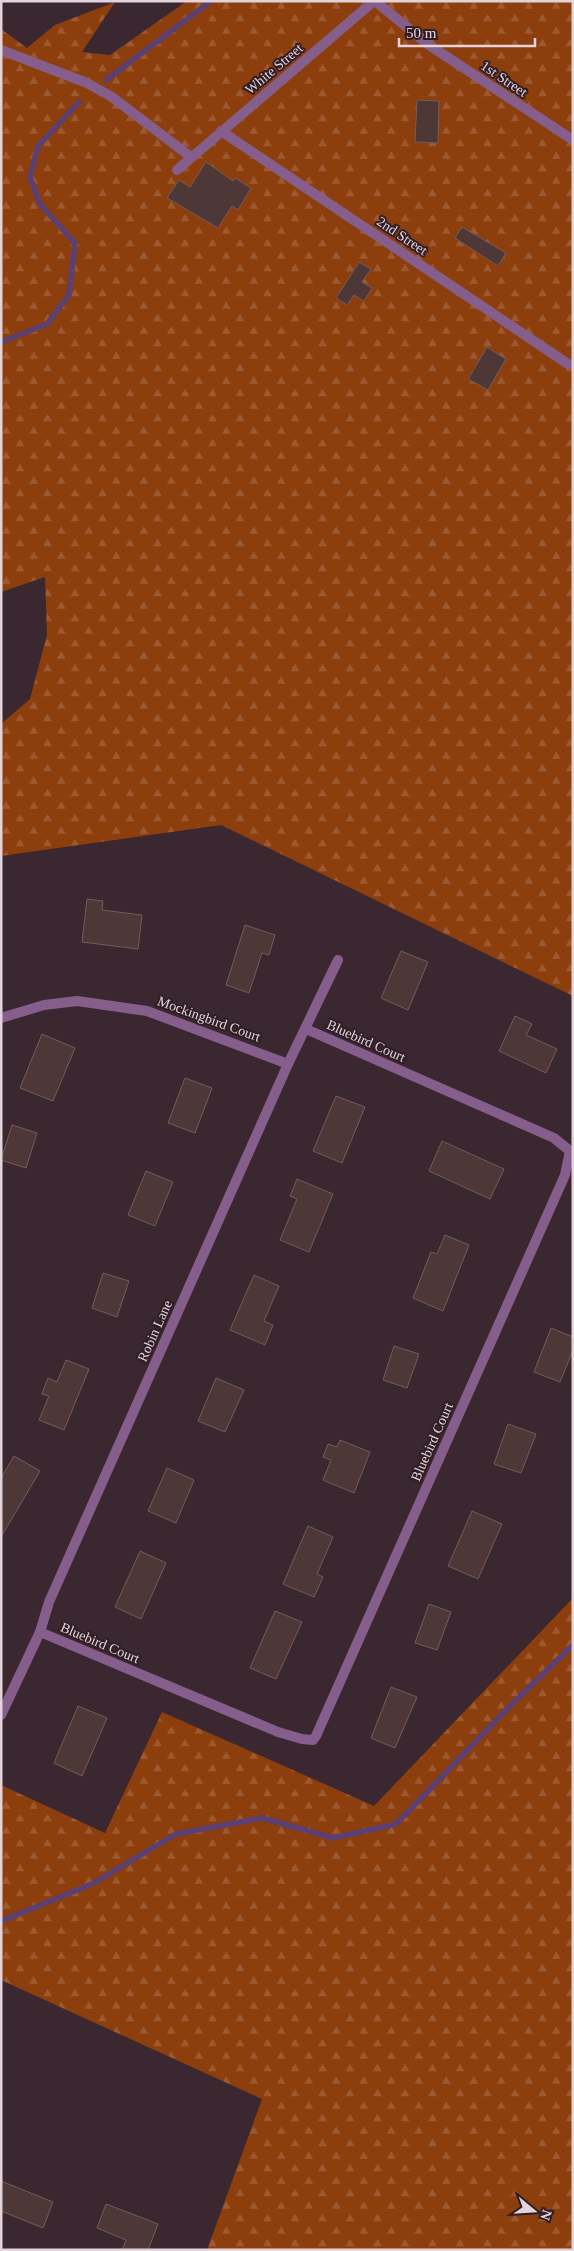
<svg xmlns="http://www.w3.org/2000/svg" width="574" height="2251" viewBox="0 0 574 2251" font-family="Georgia,serif">
<style>
.forest{fill:url(#forest-firs)}
.lines{fill:none;stroke-linecap:round;stroke-linejoin:round}
.stream{stroke:#5a4074;stroke-width:5.5}
.building{fill:#4e3737;stroke:#755c5c}
.street{stroke:#855e8b;stroke-width:10}
.labels{text-anchor:middle;dominant-baseline:central;stroke-width:4;stroke-linejoin:round;paint-order:stroke}
.street-label{font-size:14px;fill:#e2d4da;stroke:#301d26}
</style>
<defs>
<pattern id="forest-firs" width="22" height="20" patternUnits="userSpaceOnUse" patternTransform="scale(1.25)"><rect width="22" height="20" fill="#8d3e0d"/><path d="M5 1l3.5 6h-7zM16 11l3.5 6h-7z" fill="#9d5930"/></pattern>
</defs>
<rect width="100%" height="100%" fill="#3b2730"/>
<g class="forest">
<path d="M187 1H573V996L221 825 1 856V724L30 699 47 635 45 577 1 592V29L27 48 55 25 115 2 82 52 110 55Z"/>
<path d="M573 1598V2250H207L262 2099 1 1980V1785L105 1833 162 1712 374 1806Z"/>
</g>
<g class="lines">
<g class="stream">
<path d="M106 80 211 1"/>
<path d="M1 342 47 324 69 295 75 243 40 204 30 177 38 146 79 102"/>
<path d="M1 1921 92 1884 176 1834 262 1818 333 1838 396 1824 512 1704 573 1645"/>
</g>
</g>
<g class="building">
<path d="M417 100 439 101 438 143 415 142Z"/>
<path d="M206 162 233 181 235 178 251 188 238 210 232 206 218 228 167 198 179 180 190 187Z"/>
<path d="M462 227 506 253 498 266 455 238Z"/>
<path d="M359 262 371 269 362 282 372 288 364 301 354 295 347 305 336 298Z"/>
<path d="M487 347 506 359 488 390 468 379Z"/>
<path d="M87 899 103 901 102 910 142 915 138 949 82 942Z"/>
<path d="M245 925 275 935 269 955 262 953 249 993 226 985Z"/>
<path d="M401 951 428 962 408 1010 381 998Z"/>
<path d="M515 1016 532 1024 526 1035 557 1049 546 1073 499 1051Z"/>
<path d="M42 1034 75 1048 53 1101 20 1088Z"/>
<path d="M185 1078 212 1088 195 1133 168 1123Z"/>
<path d="M336 1096 365 1107 342 1163 313 1151Z"/>
<path d="M12 1125 37 1133 26 1168 1 1160Z"/>
<path d="M442 1141 504 1169 490 1199 429 1171Z"/>
<path d="M146 1171 173 1182 155 1226 128 1215Z"/>
<path d="M297 1179 333 1194 309 1252 280 1240 297 1199 290 1196Z"/>
<path d="M445 1235 469 1245 443 1311 413 1298 431 1252 437 1254Z"/>
<path d="M103 1273 129 1281 117 1317 92 1308Z"/>
<path d="M254 1275 279 1286 264 1321 273 1325 265 1345 230 1330Z"/>
<path d="M551 1328 573 1337V1350L560 1382 534 1372Z"/>
<path d="M394 1346 419 1354 407 1388 383 1380Z"/>
<path d="M66 1360 89 1369 64 1430 39 1420 49 1396 42 1394 48 1378 57 1382Z"/>
<path d="M216 1378 244 1390 225 1432 198 1421Z"/>
<path d="M508 1424 536 1434 521 1473 494 1464Z"/>
<path d="M340 1440 370 1452 354 1493 323 1480 331 1460 323 1457 328 1444 337 1447Z"/>
<path d="M14 1456 40 1471 1 1537V1478Z"/>
<path d="M167 1468 194 1480 176 1523 148 1511Z"/>
<path d="M472 1511 502 1524 478 1579 448 1566Z"/>
<path d="M308 1526 333 1537 317 1574 323 1577 314 1597 283 1584Z"/>
<path d="M140 1551 166 1563 141 1619 115 1607Z"/>
<path d="M429 1604 451 1612 437 1650 415 1643Z"/>
<path d="M275 1611 302 1622 276 1679 250 1668Z"/>
<path d="M391 1687 417 1697 395 1748 371 1738Z"/>
<path d="M78 1706 107 1718 82 1776 54 1763Z"/>
<path d="M1 2181 53 2202 43 2228 1 2211Z"/>
<path d="M106 2204 158 2224 148 2250H122L126 2240 97 2228Z"/>
</g>
<g class="lines">
<g class="street">
<path d="M375 1 429 45 573 140"/>
<path d="M1 50 87 83 112 97 191 157"/>
<path d="M221 131 568 364"/>
<path d="M177 170 374 1"/>
<path d="M1 1018 44 1005 77 1001 147 1011 288 1064"/>
<path d="M40 1632 278 1732 302 1739 313 1740 316 1736 565 1175 570 1151 554 1138 306 1029"/>
<path d="M1 1715 40 1632 49 1602 288 1064 338 960"/>
</g>
</g>
<g class="labels">
<g class="street-label">
<text transform="translate(274 69) rotate(-40)">White Street</text>
<text transform="translate(504 79) rotate(34)">1st Street</text>
<text transform="translate(402 236) rotate(34)">2nd Street</text>
<text transform="translate(209 1019) rotate(20)">Mockingbird Court</text>
<text transform="translate(366 1041) rotate(24)">Bluebird Court</text>
<text transform="translate(155 1331) rotate(-66)">Robin Lane</text>
<text transform="translate(432 1442) rotate(-66)">Bluebird Court</text>
<text transform="translate(100 1643) rotate(23)">Bluebird Court</text>
</g>
</g>
<rect width="574" height="2251" fill="none" stroke="#e2d4da" stroke-width="5"/>
<g transform="translate(534 2211) rotate(108)" stroke="#301d26" stroke-width="4" paint-order="stroke">
<path d="M0-4L9 19L0 12L-9 19Z" fill="#e2d4da"/>
<text y="-8" font-size="14" font-weight="bold" text-anchor="middle" fill="#e2d4da">N</text>
</g>
<path d="M399 38v8h136v-8" fill="none" stroke="#e2d4da" stroke-width="2.5"/>
<text x="406" y="38" font-size="15" fill="#e2d4da" stroke="#301d26" stroke-width="4" paint-order="stroke">50 m</text>
</svg>
